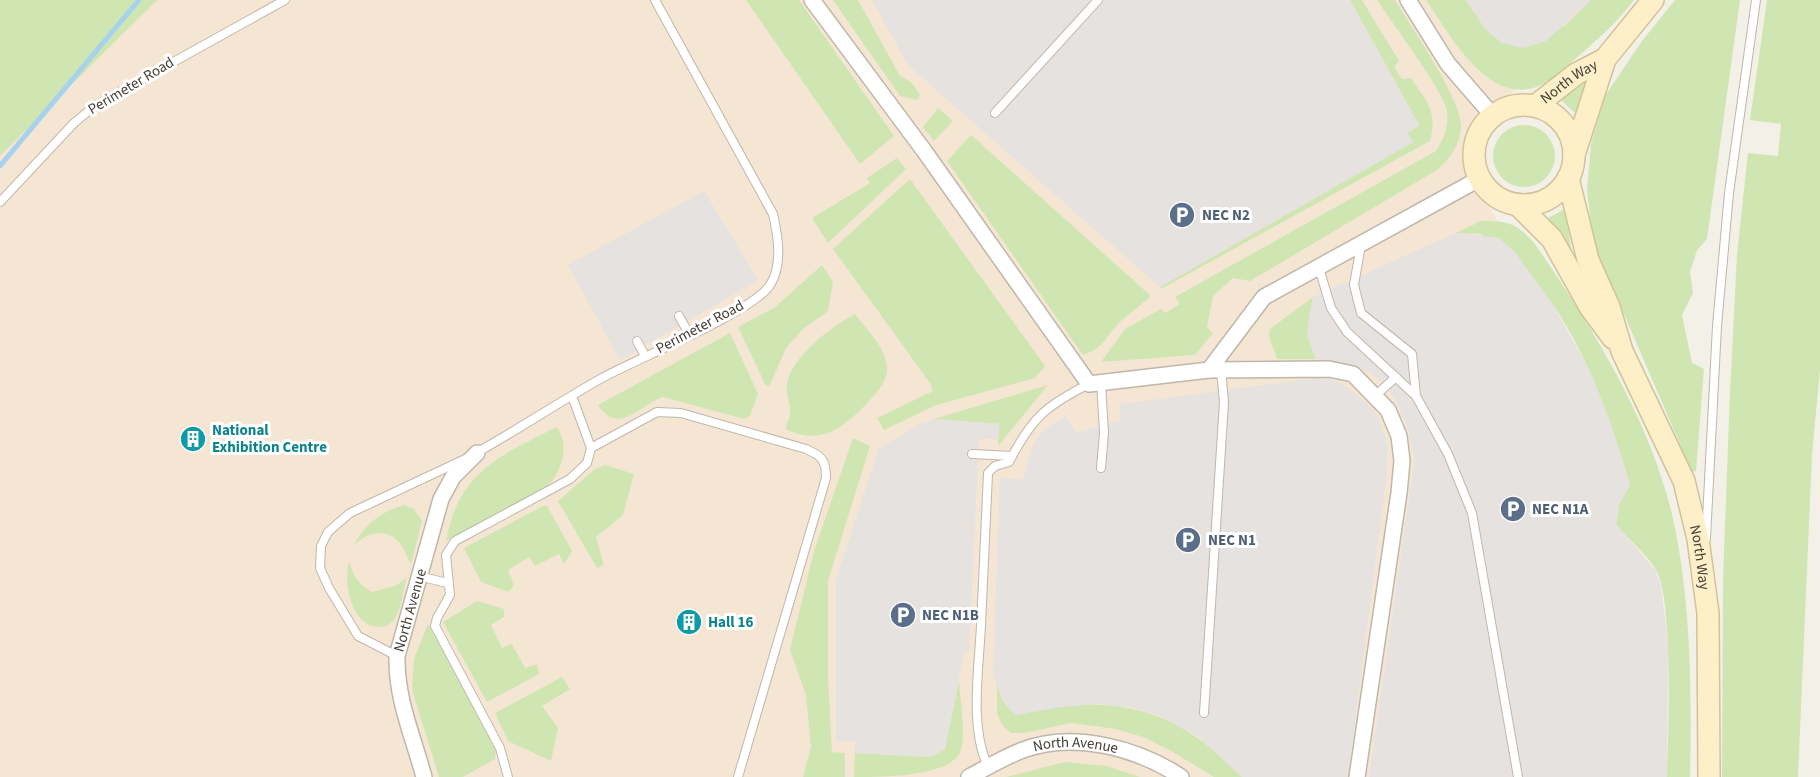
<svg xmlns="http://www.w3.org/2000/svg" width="1820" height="777" viewBox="0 0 1820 777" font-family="'Source Sans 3',sans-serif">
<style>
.commercial{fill:#f5e6d4}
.green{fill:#cfe6b2}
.parking{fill:#e5e2df}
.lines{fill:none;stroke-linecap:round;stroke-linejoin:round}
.stream{stroke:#a6d2ee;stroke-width:5}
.lane-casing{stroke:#bfb7aa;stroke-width:10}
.street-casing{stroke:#bfb7aa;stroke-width:18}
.secondary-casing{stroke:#d2c299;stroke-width:24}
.lane{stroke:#fff;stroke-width:8}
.street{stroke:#fff;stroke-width:15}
.secondary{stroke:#fdefc8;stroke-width:21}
.labels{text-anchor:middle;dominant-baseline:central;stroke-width:6;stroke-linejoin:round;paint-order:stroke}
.street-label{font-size:15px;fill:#464037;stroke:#fff}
.service-label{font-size:15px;font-weight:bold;fill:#4e5e75;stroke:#fff;text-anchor:start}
.culture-label{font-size:15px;font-weight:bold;fill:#0d838f;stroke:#fff;text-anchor:start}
</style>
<rect width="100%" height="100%" fill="#f3f0e8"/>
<path class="commercial" d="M157 0H1624L1548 66 1469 126 1464 141 1469 175 1518 253 1675 777H0V156Z"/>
<g class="green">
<path d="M0 0H157L0 156Z"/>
<path d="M746 0H799L894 136 860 164Z"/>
<path d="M833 0H858L900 76 911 82 920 95 917 100 900 96Z"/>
<path d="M1350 0H1362L1399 61 1394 67 1402 79 1411 78C1427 102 1438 111 1430 141L1161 289 1160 287 1413 142 1407 133 1419 125Z"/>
<path d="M1377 0H1395C1411 27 1462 99 1461 127 1460 145 1450 159 1437 170L1250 281 1233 278 1213 296 1207 327 1213 333 1195 355 1101 362 1125 329 1161 309 1165 313 1180 304 1175 297 1436 151C1444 139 1449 126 1447 111 1445 93 1390 20 1377 0Z"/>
<path d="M1426 0H1466L1486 30 1565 26 1591 0H1634C1618 22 1596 41 1575 59 1562 70 1547 86 1529 89 1483 97 1448 32 1426 0Z"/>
<path d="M1675 0H1740L1707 239 1697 250 1690 272 1693 293 1682 315 1692 363 1704 369 1696 471 1692 472 1593 242 1587 190 1591 144 1605 96 1642 41Z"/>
<path d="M1767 0H1820V370L1812 455 1798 777H1722L1723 579 1730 392 1737 254 1748 153 1778 156 1781 124 1750 120Z"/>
<path d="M1586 82 1575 113 1561 100Z"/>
<path d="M938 108 953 121 934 141 923 127Z"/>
<circle cx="1524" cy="156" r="31"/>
<path d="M971 135 1151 296C1141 305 1131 312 1121 321 1107 334 1104 349 1083 355L947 161Z"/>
<path d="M897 158 906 169 828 243 812 218 870 183 867 178Z"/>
<path d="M910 179 1045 366 1035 378 936 405 884 430 877 418 933 391 930 383 833 249Z"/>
<path d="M1565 209 1572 253 1546 219Z"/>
<path d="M1481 221C1508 221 1517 223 1535 244 1590 324 1645 411 1670 506 1691 590 1692 690 1690 777H1667C1668 735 1674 602 1656 570 1646 553 1628 540 1616 524L1619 504 1630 485C1611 423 1590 359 1553 305 1539 284 1501 253 1481 234L1456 233Z"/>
<path d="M822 265 833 282 828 311 803 329 786 348 770 385 766 386 738 327 774 308Z"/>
<path d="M1313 297 1307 335 1316 359H1277L1269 336 1270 329Z"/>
<path d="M855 314C867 330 887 349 887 369 887 381 877 393 869 401 846 426 821 447 786 429 786 423 789 420 790 415 792 406 785 394 787 383 793 355 832 326 855 314Z"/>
<path d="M730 333 758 394 750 416 744 419 663 397C641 404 618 437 598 405Z"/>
<path d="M1048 385 998 446 999 424 934 419Z"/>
<path d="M557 427C570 447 562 471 547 487L446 541C459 471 499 456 557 427Z"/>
<path d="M853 438 870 446 828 581V676L832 752 845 753V777H803L811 747 806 695 790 650 814 551Z"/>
<path d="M605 465 634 474 623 515 596 537 604 565 597 568 558 501 595 469Z"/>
<path d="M404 505 414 509 422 521 411 564C407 559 406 552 402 546 389 526 366 531 353 547 362 527 381 511 404 505Z"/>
<path d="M543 506H547L572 551 564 564 559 554 535 566 529 557 508 570 514 585 509 592 481 582 464 548Z"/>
<path d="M349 561C353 576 358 584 372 592L397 585 407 577C403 590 402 607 395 618 392 624 385 627 379 627 351 627 343 581 349 561Z"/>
<path d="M477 601 504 609V617L491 625 502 648 512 644 525 668 537 664 539 674 487 702 443 622Z"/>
<path d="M428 624 496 745 495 759 463 777H439L412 690 414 659Z"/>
<path d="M562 677 570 689 542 706 558 728 551 761 508 741 495 713Z"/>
<path d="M959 680C960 702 966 729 961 750 953 777 881 777 854 777L855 753 931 757 945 749Z"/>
<path d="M997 684 1003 701 1017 715C1111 692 1175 706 1242 777H1214L1171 751 1143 737 1116 729 1071 723 1024 733H1011L1002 725 997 713Z"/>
<path d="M1065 762 1107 766 1140 777H1006Z"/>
</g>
<g class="parking">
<path d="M872 0H1350L1419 125 1407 133 1413 142 1160 287 908 65Z"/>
<path d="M1466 0H1591L1546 41 1523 48 1502 43 1486 30Z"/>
<path d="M704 191 758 280 620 360 568 265Z"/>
<path d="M1456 233 1499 238 1514 251 1552 303 1589 369 1610 421 1630 485 1619 504 1616 524 1656 571 1661 587 1668 642 1667 777H1369L1415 457 1405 421 1393 396 1375 376 1356 365 1316 359 1307 335 1309 317 1313 297Z"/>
<path d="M1318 378 1333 380 1347 387 1369 405 1379 418 1388 446 1387 473 1348 777H1242L1196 735 1160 716 1131 707 1099 704 1061 707 1017 715 1010 710 1003 701 993 674 1000 478 1023 479 1033 444 1043 431 1066 416 1076 433 1120 421V404Z"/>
<path d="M934 419 1000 424 998 439H979L969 651 964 652 945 749 931 757 855 753V741L836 742V579L879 449 919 424Z"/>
</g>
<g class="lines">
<path class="stream" d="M0 166 139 0"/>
<g class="lane-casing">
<g id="lane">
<path d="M995 113 1098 0"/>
<path d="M0 202 74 123 96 105 285 0"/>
<path d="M1361 245 1354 285 1361 313 1412 354 1416 396"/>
<path d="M1319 268 1331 308 1347 332 1416 396 1448 454 1472 513 1518 777"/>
<path d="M679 316 689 334"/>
<path d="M637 341 645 356"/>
<path d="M1376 395 1396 377"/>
<path d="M591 448 657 412 681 413 806 449C822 456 826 460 826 478L738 777"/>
<path d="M476 453C519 429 559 402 602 378 636 359 753 312 770 285 783 265 778 236 773 214L655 0"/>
<path d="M972 454 1012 456"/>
<path d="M1101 468 1104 433 1101 382"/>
<path d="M1706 538 1717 326 1729 193 1756 0"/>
<path d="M419 576 447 583"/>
<path d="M397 656 358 636 329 588 320 568 321 546 328 532 350 513 465 459"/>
<path d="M1204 713 1224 402 1221 370"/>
<path d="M988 767C969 726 979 670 981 625 983 575 986 524 988 473L995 466 1009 462C1032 418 1045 406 1089 384"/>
<path d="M508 777 500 748 435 626 437 618 450 595 446 555 455 541 570 479 587 463 591 448 572 396"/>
</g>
</g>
<g class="street-casing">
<g id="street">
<path d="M812 0 925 152 1089 384 1209 370 1329 369 1353 374 1388 410 1399 436 1402 461 1399 493 1357 777"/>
<path d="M1408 0 1448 64 1493 116"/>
<path d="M1209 370 1264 297 1479 179"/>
<path id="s1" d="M424 777C413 736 396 699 397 656L441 499 453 477 477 453"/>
<path id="s2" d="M969 777C986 768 1004 757 1023 750 1073 731 1138 748 1181 777"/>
</g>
</g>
<g class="secondary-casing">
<g id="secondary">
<circle cx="1524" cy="155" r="50"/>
<path id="s3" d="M1535 106 1576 74 1605 59"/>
<path d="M1574 155 1605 59 1653 0"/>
<path id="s4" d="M1568 178 1588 260 1609 307 1622 351 1684 481 1698 539 1708 613 1709 777"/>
<path d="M1518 205 1552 239 1590 307 1613 338"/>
</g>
</g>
<use href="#lane" class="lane"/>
<use href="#street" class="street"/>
<use href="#secondary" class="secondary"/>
</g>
<defs>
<g id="parking-disc" transform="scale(1.35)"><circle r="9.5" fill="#5c6f8a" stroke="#fff"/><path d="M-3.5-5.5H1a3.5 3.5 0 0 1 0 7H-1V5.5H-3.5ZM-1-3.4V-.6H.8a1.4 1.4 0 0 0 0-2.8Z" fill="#fff"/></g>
<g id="building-disc" transform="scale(1.35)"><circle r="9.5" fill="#0f9aa8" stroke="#fff"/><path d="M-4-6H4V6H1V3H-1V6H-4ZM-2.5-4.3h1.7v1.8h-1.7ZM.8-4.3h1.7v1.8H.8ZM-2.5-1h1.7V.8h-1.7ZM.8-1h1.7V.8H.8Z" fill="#fff"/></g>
</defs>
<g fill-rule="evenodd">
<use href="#parking-disc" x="1182" y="215"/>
<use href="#building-disc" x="193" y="439"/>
<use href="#parking-disc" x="1513" y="509"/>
<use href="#parking-disc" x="1188" y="540"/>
<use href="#parking-disc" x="903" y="615"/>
<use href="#building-disc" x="689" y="622"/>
</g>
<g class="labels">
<g class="street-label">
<text stroke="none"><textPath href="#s3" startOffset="42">North Way</textPath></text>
<text transform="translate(131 86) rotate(-31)">Perimeter Road</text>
<text transform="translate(700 327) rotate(-28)">Perimeter Road</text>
<text stroke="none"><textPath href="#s4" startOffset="404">North Way</textPath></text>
<text stroke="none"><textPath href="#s1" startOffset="172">North Avenue</textPath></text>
<text stroke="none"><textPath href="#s2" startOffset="114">North Avenue</textPath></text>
</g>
<g class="service-label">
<text x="1202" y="215">NEC N2</text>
<text x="1532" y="509">NEC N1A</text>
<text x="1208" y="540">NEC N1</text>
<text x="922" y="615">NEC N1B</text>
</g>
<g class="culture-label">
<text x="212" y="430">National<tspan x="212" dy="17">Exhibition Centre</tspan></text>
<text x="708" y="622">Hall 16</text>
</g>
</g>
</svg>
